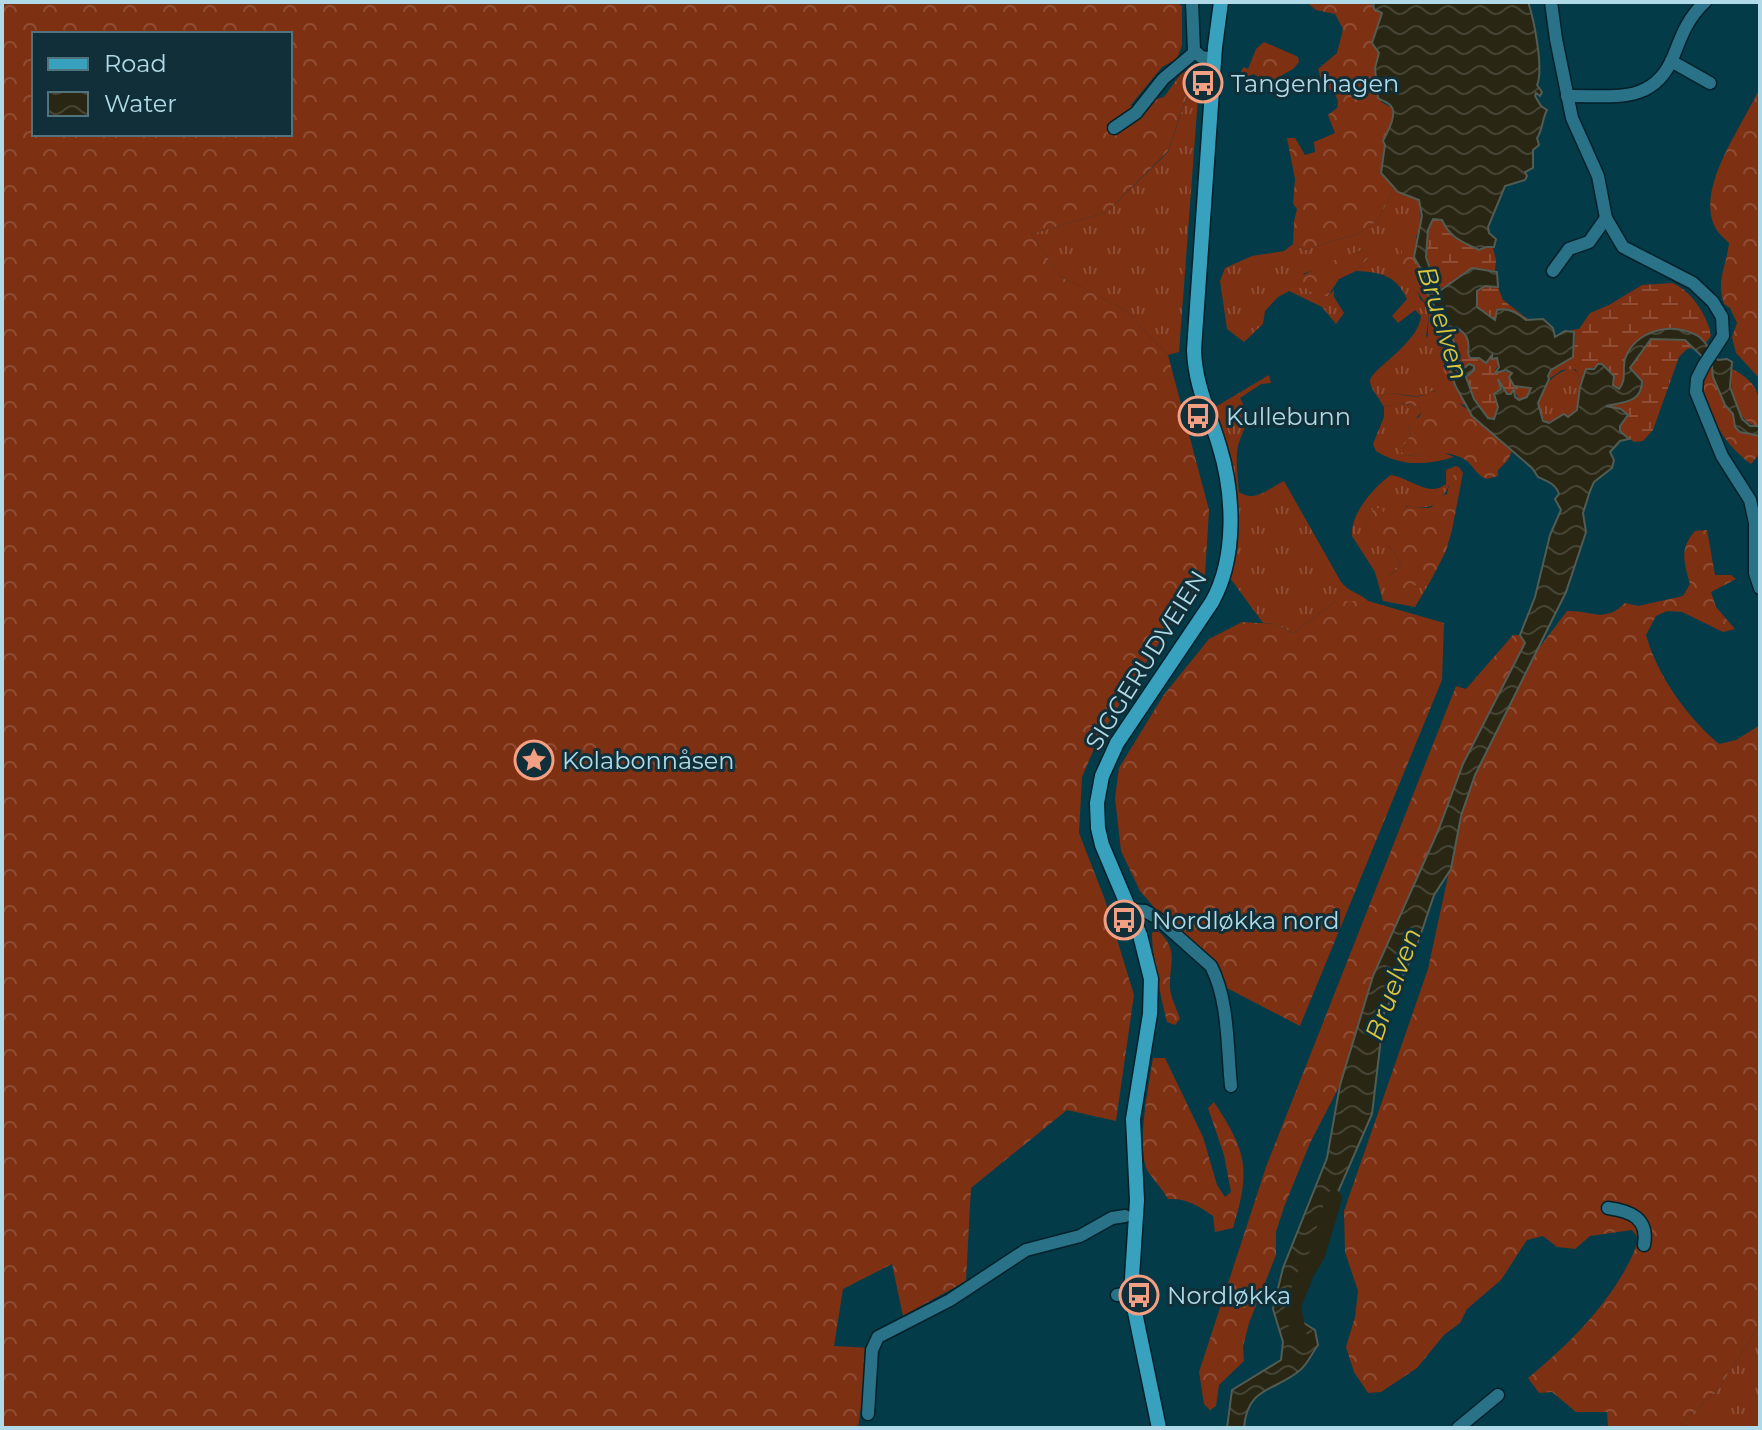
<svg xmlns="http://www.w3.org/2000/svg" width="1762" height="1430" viewBox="0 0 1762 1430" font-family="Montserrat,sans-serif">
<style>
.grass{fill:url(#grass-tufts)}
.forest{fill:url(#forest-crowns);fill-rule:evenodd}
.wetland{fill:url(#wetland-marsh)}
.water{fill:url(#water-waves);stroke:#525c53;stroke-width:2;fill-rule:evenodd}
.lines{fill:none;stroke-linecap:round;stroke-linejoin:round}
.river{stroke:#292613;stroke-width:16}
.minor-casing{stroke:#022029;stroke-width:15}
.major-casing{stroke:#022029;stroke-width:17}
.minor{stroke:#297287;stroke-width:12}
.major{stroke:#37a1be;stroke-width:14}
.labels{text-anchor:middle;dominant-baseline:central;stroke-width:6;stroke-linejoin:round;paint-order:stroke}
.poi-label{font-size:24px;fill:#b0dae8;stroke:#112f38;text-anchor:start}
.street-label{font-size:24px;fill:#b0dae8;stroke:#112f38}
.water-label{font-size:26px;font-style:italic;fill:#dbc53b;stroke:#112f38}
</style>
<defs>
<pattern id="grass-tufts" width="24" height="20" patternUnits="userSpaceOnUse" patternTransform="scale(2)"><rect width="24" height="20" fill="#7e3012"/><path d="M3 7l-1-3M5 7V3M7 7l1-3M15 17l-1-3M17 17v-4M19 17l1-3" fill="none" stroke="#8e4d34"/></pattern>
<pattern id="forest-crowns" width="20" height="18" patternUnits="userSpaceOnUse" patternTransform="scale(2)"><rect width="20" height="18" fill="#7e3012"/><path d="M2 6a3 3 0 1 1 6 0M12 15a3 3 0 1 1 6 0" fill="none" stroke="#8e4d34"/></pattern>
<pattern id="wetland-marsh" width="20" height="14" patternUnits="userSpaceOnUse" patternTransform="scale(2)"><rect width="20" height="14" fill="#7e3012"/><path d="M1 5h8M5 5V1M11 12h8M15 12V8" fill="none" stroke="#8e4d34"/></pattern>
<pattern id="water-waves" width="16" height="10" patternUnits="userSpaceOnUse" patternTransform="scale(2)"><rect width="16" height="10" fill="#292613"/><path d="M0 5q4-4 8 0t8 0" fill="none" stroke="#464535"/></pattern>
</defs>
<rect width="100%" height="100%" fill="#033b49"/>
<g class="grass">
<path d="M1198 63 1200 69 1195 83 1199 84 1179 352 1168 355 1124 309 1061 277 1031 234 1107 212 1168 152Z"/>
<path d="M1394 186 1404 195 1419 200C1419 212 1425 227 1416 236H1410L1402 252 1420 299C1432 307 1428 323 1426 336L1439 349 1445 347 1453 378 1467 406C1454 403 1445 393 1432 391 1418 401 1403 393 1387 393L1379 399C1376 394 1370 387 1370 381 1371 369 1419 343 1421 316L1415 310 1398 323 1392 316 1407 299C1396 275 1380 272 1356 271L1368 258 1362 250 1303 274 1328 296 1334 290V297L1344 313 1336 324 1322 307 1289 291 1278 297 1265 311 1263 324 1244 342 1227 329 1220 281 1225 268 1252 256 1284 251 1293 244 1306 250C1355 230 1372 245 1394 186Z"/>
<path d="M1572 368 1578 373C1580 390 1584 407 1568 417L1565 415 1546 423 1538 409C1539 389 1552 373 1572 368Z"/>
<path d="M1269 375 1271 383 1261 384 1240 398C1255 426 1238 432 1237 453 1236 466 1238 480 1239 492 1256 503 1269 488 1284 481L1341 582C1350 593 1362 594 1368 601H1336L1294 633 1275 624 1263 623 1230 578 1236 546V528L1212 409Z"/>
<path d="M1401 403 1419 407 1422 412 1408 426 1411 436 1401 448 1407 456 1439 451 1454 457C1427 465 1401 467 1376 451L1373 444 1384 417V407Z"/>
<path d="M1456 466 1459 467C1442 494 1445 513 1406 506L1386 522 1374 507 1364 526C1381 543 1391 542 1401 566L1389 576 1408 597C1414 584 1417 581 1431 580L1415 607 1383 601 1375 572 1352 536C1350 514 1374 487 1391 475 1410 478 1429 498 1446 484V470Z"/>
<path d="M1760 1324V1428H1677L1719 1388Z"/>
</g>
<g class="forest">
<path d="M2 2H1176L1182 6V45L1177 59 1162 67 1130 106 1164 97 1180 75 1198 63 1168 151 1107 212 1031 234 1061 277 1124 309 1168 355 1209 510 1205 575 1136 677 1097 742 1082 777 1079 833 1105 900 1134 995 1116 1121 1067 1110 971 1188 966 1281 903 1316 892 1264 843 1289 834 1346 870 1348 858 1428H2ZM34 34H290V134H34Z"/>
<path d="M1306 2H1373L1372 6 1382 13 1372 43 1379 53C1375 69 1375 86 1381 102L1393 108 1392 122 1383 142 1385 145C1380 160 1381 174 1394 186 1372 245 1355 230 1306 250L1293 244 1294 221 1297 209 1293 204 1295 179 1287 138H1295L1305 155 1315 152 1314 142 1335 133 1328 115 1337 108C1341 98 1332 89 1323 86L1318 69 1337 53 1343 29 1335 14 1316 10Z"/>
<path d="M1264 42 1294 55 1298 57 1299 62 1293 69 1268 83 1254 74 1245 77 1241 71 1244 67 1248 69 1256 49Z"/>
<path d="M1760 87V379L1736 353 1732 337 1737 323 1730 308 1724 304C1716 279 1726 269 1729 243 1725 239 1719 234 1716 229 1693 189 1745 123 1760 87Z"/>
<path d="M1410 236H1416L1418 243 1414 257 1424 275 1425 289 1442 321 1440 329 1445 347 1439 349 1429 345C1425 332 1432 317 1426 305 1417 289 1406 280 1400 259L1402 252 1399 246Z"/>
<path d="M1362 250 1367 253 1368 258 1356 271 1339 279 1328 296C1316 297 1303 288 1297 279L1321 265Z"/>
<path d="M1711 364 1713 377 1724 403 1733 414 1735 428 1740 432 1760 436V453L1751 464C1724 445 1702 408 1703 377Z"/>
<path d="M1732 369C1761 384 1760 397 1760 426 1736 425 1729 390 1732 369Z"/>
<path d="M1431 391C1461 395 1488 431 1512 451L1508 460 1498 470V476L1487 479C1477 475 1475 469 1468 462 1454 449 1425 453 1407 456L1401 452 1403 444 1411 436 1408 426 1411 420 1419 417 1422 412 1419 407 1402 403 1384 407 1379 399 1387 393C1402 393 1418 402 1431 391Z"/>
<path d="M1459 467 1463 473 1452 530 1446 551 1431 580C1410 582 1416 589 1404 602L1397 600 1386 579 1401 566C1393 547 1386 543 1368 535L1364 526 1374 507C1384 509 1384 512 1386 521 1390 518 1393 514 1396 510 1406 502 1421 511 1432 507L1436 499 1447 494 1450 481Z"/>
<path d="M1707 530 1715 575H1731L1736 579 1711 592 1716 607 1735 629 1723 632 1682 612 1667 611 1656 616 1646 635C1657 675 1687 717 1719 744L1736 740 1760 725V1324L1719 1388 1678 1427 1608 1428 1607 1412H1576L1552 1392 1539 1393 1528 1378C1572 1342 1620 1294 1639 1239L1632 1230 1590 1236 1575 1249 1557 1247 1543 1236 1527 1240 1501 1280 1467 1309 1460 1323 1444 1335 1417 1368 1381 1392 1368 1393 1354 1372 1346 1347 1355 1317 1358 1291 1345 1252 1344 1211 1428 969 1461 816 1475 775 1536 652 1567 611C1592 610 1604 624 1625 603L1638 606 1683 596 1690 584C1684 562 1679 549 1695 531Z"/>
<path d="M1336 601H1368L1444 623 1442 680 1300 1026 1221 985 1140 891 1121 851 1115 798 1119 768 1163 696 1209 639 1242 622 1275 624 1294 633Z"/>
<path d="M1513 635H1520L1525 643 1462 765 1438 831 1373 976 1340 1085 1310 1143 1284 1207 1276 1232V1255L1249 1323 1243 1347 1244 1361 1219 1385 1216 1406 1210 1410 1204 1404 1199 1372 1266 1167 1456 686 1466 689Z"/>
<path d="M1157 930C1180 950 1169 962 1170 988 1171 999 1177 1009 1180 1019L1175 1025 1167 1022C1161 997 1152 957 1152 933Z"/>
<path d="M1153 1058H1165L1203 1137 1217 1185 1225 1197 1231 1192 1224 1155 1208 1108 1214 1102C1247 1152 1251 1170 1233 1228L1215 1232 1213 1216C1199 1206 1186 1198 1168 1199 1162 1189 1155 1181 1149 1173 1135 1152 1149 1083 1153 1058Z"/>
</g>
<g class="wetland">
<path d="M1433 218 1442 221 1449 233 1479 250 1486 247 1493 248 1496 260 1495 271 1472 268 1448 287 1438 288C1426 267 1422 241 1433 218Z"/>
<path d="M1672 283C1691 290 1708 316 1711 336L1705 344C1694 327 1674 330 1656 332L1625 361 1624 382 1619 389 1613 385 1614 376 1602 364H1598L1586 373 1580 387 1578 373 1575 369 1562 370 1549 379 1548 377 1551 370 1573 357 1575 336 1571 330 1579 329 1590 313 1609 305 1642 285Z"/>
<path d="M1486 286 1498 287 1503 300 1529 320 1524 319 1518 313 1497 310 1495 320 1477 307 1476 291Z"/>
<path d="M1456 327C1467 334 1470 340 1468 353L1474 359 1478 358 1488 362 1492 355V359H1497L1499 364 1495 370 1513 373 1509 377 1517 387 1524 385 1531 388 1527 397 1519 400 1515 392 1507 394 1498 380 1501 389 1494 396 1498 407 1494 419 1488 418 1474 399 1465 381 1470 374 1469 364 1463 370 1451 332Z"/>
<path d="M1651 339 1685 340 1695 348 1687 349 1679 357 1653 430 1643 441 1634 442 1620 431V426L1628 415 1626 412 1606 406C1623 402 1638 404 1643 384L1630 368Z"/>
</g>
<path class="water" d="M1373 2H1528C1534 19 1544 70 1537 85L1542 92 1540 96 1536 93 1535 96 1541 106 1547 110C1542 119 1543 129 1537 138L1539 145 1533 150V168L1525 172 1527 176 1525 180 1505 186 1488 227 1489 233 1496 239 1494 247H1486L1479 250C1463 242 1450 238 1442 220L1433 219 1428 230 1426 257 1435 283 1441 290 1472 268 1497 272 1498 287 1485 286 1477 291V307L1495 320 1497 310C1508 307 1518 313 1526 320L1543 319 1553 328 1555 337 1565 331 1574 332 1573 357 1551 370 1548 376 1549 379 1538 403 1543 421 1549 423 1564 414 1568 417 1577 410 1580 387 1586 369H1594L1598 364H1602L1614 376 1613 385 1619 389C1627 380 1622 370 1625 359 1635 330 1673 321 1698 336 1706 341 1711 353 1718 360L1727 359 1732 362 1730 387 1742 419 1750 426H1760V436L1740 432 1735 427 1733 414 1725 405 1713 377 1712 366 1685 340 1651 339 1630 368 1642 381C1642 403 1623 402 1606 406L1621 409 1628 415 1620 426V431L1629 439 1620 441 1610 452 1614 460 1612 468 1594 482 1590 491 1583 513 1586 532 1566 592 1475 775 1461 816 1451 869 1434 895 1415 951 1384 1013 1372 1114 1303 1272 1291 1315 1315 1330 1318 1345C1312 1353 1307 1365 1299 1371 1273 1392 1247 1387 1244 1428H1227L1232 1390 1281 1360 1283 1342 1273 1309 1283 1268 1327 1158 1340 1085 1373 976 1438 831 1463 764 1525 643 1520 635 1535 597 1550 535 1561 510 1555 499 1559 494C1556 484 1547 481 1538 477L1532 468 1472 416 1455 385 1441 334V319L1425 289 1424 275 1414 257 1422 216 1419 200 1398 192 1381 173 1385 145 1383 141C1387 133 1398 114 1391 106 1388 102 1382 101 1378 98L1375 68 1379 53 1372 43 1382 13 1374 9ZM1456 327C1467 334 1470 340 1468 353L1470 358H1479L1486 363 1492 355V359L1497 358 1499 367 1495 373 1506 370 1512 373 1509 377 1514 386 1531 388 1527 397 1519 400 1515 397 1514 389 1511 394H1507L1498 379 1501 389 1494 394 1498 407 1494 419 1488 418 1474 399 1466 377 1474 370V366L1469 364 1462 370 1451 332Z"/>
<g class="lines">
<path class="river" d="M1299 1338 1293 1306 1306 1273 1317 1255 1334 1198"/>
<g class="minor-casing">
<g id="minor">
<path d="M1192 2 1194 50 1201 57 1214 59"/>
<path d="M1551 2 1556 39 1572 118 1598 176 1606 218 1623 247 1693 283 1713 302 1722 317 1723 336 1704 365 1697 379 1696 392 1722 456 1750 500 1755 523V573L1760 588"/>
<path d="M1671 61 1710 83"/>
<path d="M1567 96C1613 95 1654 106 1674 55 1682 34 1688 18 1705 2"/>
<path d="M1114 128 1136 113 1163 79 1195 52"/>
<path d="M1553 271 1569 249 1589 242 1606 218"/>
<path d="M1130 910 1145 911 1157 918 1211 966C1229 1001 1227 1047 1231 1086"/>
<path d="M1608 1208C1630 1211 1649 1218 1644 1245"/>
<path d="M1117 1295 1131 1293"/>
<path d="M868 1414 872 1350 878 1337 950 1300 1026 1250 1080 1236 1112 1218 1125 1216"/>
<path d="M1458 1428 1498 1395"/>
</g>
</g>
<g class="major-casing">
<path id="major" d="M1159 1428 1131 1293 1137 1200 1133 1119 1150 1014 1151 979 1140 935 1102 845 1098 828 1097 803 1102 776 1117 743 1212 602C1237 557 1234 493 1219 445 1209 412 1195 385 1194 350L1215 47 1221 2"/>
</g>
<use href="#minor" class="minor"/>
<use href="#major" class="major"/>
</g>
<defs>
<g id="bus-ring" transform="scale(2)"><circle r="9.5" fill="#112f38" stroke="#f39f83" stroke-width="1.5"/><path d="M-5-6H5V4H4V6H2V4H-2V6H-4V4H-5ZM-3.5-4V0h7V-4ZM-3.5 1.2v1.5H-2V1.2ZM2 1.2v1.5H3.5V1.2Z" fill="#f39f83"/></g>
<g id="sight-ring" transform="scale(2)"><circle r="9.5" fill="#112f38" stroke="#f39f83" stroke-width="1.5"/><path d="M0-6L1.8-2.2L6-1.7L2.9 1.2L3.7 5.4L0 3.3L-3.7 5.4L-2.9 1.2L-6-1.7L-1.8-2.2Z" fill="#f39f83"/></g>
</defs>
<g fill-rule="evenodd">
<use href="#bus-ring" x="1203" y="83"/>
<use href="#bus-ring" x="1198" y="416"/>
<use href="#sight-ring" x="534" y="760"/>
<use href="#bus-ring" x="1124" y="920"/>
<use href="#bus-ring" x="1139" y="1295"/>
</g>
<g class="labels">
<g class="poi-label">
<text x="1231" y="83">Tangenhagen</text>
<text x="1226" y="416">Kullebunn</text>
<text x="562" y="760">Kolabonnåsen</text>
<text x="1152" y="920">Nordløkka nord</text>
<text x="1167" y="1295">Nordløkka</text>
</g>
<g class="street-label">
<text transform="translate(1146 660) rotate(-58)">SIGGERUDVEIEN</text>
</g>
<g class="water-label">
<text transform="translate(1443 323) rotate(73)">Bruelven</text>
<text transform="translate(1393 984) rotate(-70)">Bruelven</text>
</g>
</g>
<rect width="1762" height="1430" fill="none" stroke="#b0dae8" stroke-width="8"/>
<rect x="32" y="32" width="260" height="104" fill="#112f38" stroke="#51737e" stroke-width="2"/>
<rect x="48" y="58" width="40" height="12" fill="#37a1be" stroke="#51737e" stroke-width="2"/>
<text x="104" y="72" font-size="24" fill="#b0dae8">Road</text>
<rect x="48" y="92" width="40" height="24" fill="url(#water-waves)" stroke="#51737e" stroke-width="2"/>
<text x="104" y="112" font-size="24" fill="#b0dae8">Water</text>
</svg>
